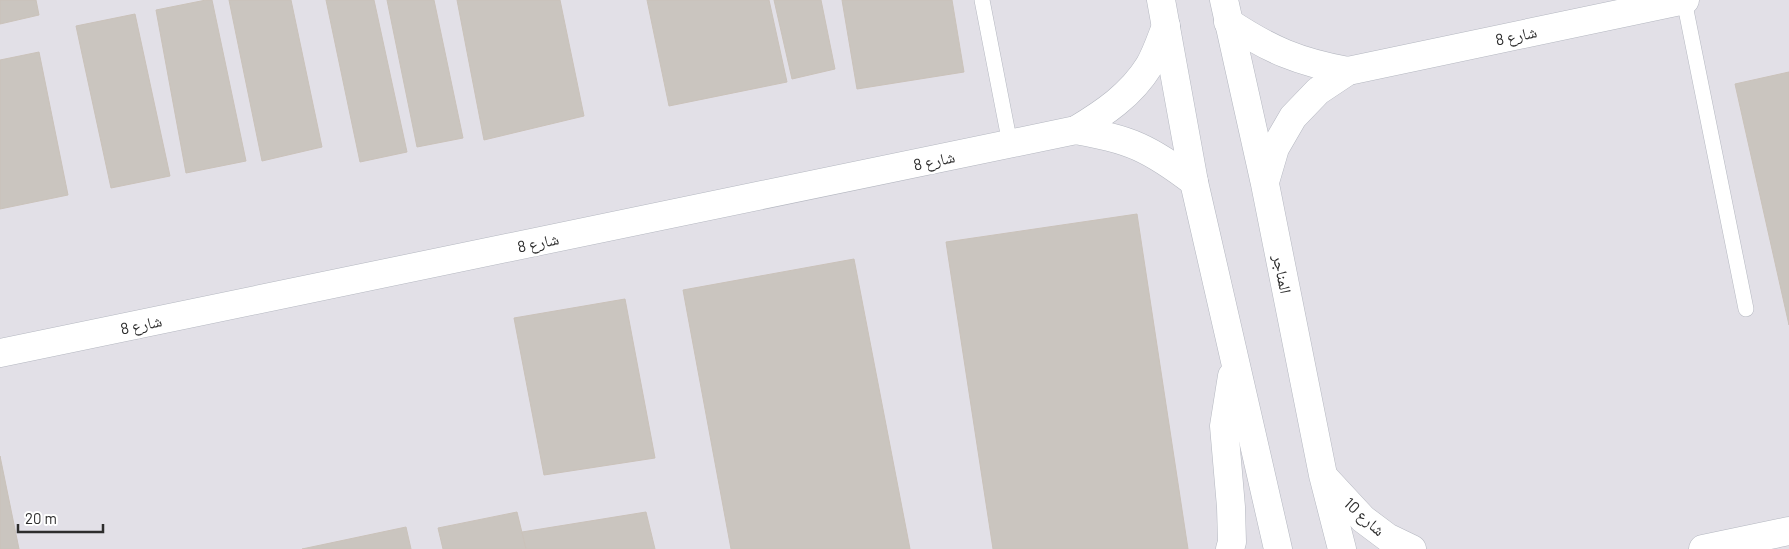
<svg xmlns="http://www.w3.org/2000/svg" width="1789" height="549" viewBox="0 0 1789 549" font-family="Barlow,'Noto Naskh Arabic',sans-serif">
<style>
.industrial{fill:#e2e0e7}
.building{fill:#cac5bf;stroke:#cac2ba}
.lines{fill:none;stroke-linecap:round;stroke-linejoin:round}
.service-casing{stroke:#b4b7c0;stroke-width:16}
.minor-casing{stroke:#b4b7c0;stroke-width:29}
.service{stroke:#fff;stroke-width:15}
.minor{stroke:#fff;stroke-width:28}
.labels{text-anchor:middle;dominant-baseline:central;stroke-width:5;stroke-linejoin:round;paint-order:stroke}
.street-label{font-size:16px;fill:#2d2d2d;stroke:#fff}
</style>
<rect width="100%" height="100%" fill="#eee7e1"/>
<rect class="industrial" x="0" y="0" width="1789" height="549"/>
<g class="building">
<path d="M0 0H36L39 15 0 24Z"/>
<path d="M206 0H212L246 161 186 173 156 10Z"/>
<path d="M229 0H291L322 147 262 161Z"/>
<path d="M326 0H374L407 152 360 162Z"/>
<path d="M387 0H434L463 138 417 147Z"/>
<path d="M457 0H560L584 116 484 140Z"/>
<path d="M647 0H769L787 82 669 106Z"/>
<path d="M774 0H821L835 69 792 79Z"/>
<path d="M842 0H952L964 72 857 89Z"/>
<path d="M135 14 170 176 111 188 76 26Z"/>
<path d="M39 52 68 195 0 209V60Z"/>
<path d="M1789 72V325L1735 84Z"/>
<path d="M1137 214 1188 549H993L946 242Z"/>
<path d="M854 259 910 549H731L683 290Z"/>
<path d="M625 299 655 458 544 475 514 318Z"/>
<path d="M0 456 19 549H0Z"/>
<path d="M517 512 526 549H443L438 528Z"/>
<path d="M646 512 655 549H526L522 532Z"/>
<path d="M406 527 411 549H302Z"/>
</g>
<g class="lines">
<g class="service-casing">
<g id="service">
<path d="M982 0 1010 144"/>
<path d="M1684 0 1746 309"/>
</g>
</g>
<g class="minor-casing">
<g id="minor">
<path d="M1161 0 1194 182 1278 549"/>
<path d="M1224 0 1265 184 1323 475 1342 549"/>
<path d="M1228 22C1270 50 1299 62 1348 71"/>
<path d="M1076 130C1097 134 1119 138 1139 147 1159 156 1177 169 1194 182"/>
<path d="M1265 182 1275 148 1293 117 1318 91 1348 71 1685 0"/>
<path d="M0 353 1076 130C1104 113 1131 95 1149 66 1156 54 1161 39 1166 26"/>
<path d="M1325 478 1363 519 1387 537 1412 549"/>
<path d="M1230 549 1232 542 1231 507 1224 426 1232 376"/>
<path d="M1703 549 1789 531"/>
</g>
</g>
<use href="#service" class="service"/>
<use href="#minor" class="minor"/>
</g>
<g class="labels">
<g class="street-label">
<text transform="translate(1516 35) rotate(-12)">شارع 8</text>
<text transform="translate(934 160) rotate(-12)">شارع 8</text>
<text transform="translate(538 242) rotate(-12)">شارع 8</text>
<text transform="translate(1283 274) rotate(79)">المناجر</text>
<text transform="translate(141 324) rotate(-12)">شارع 8</text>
<text transform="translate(1365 516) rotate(42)">شارع 10</text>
</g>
</g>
<path d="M18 524v8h85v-8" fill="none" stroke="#2d2d2d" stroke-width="2.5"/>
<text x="25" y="524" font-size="15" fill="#2d2d2d" stroke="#ffffff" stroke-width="4" paint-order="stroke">20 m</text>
</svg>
